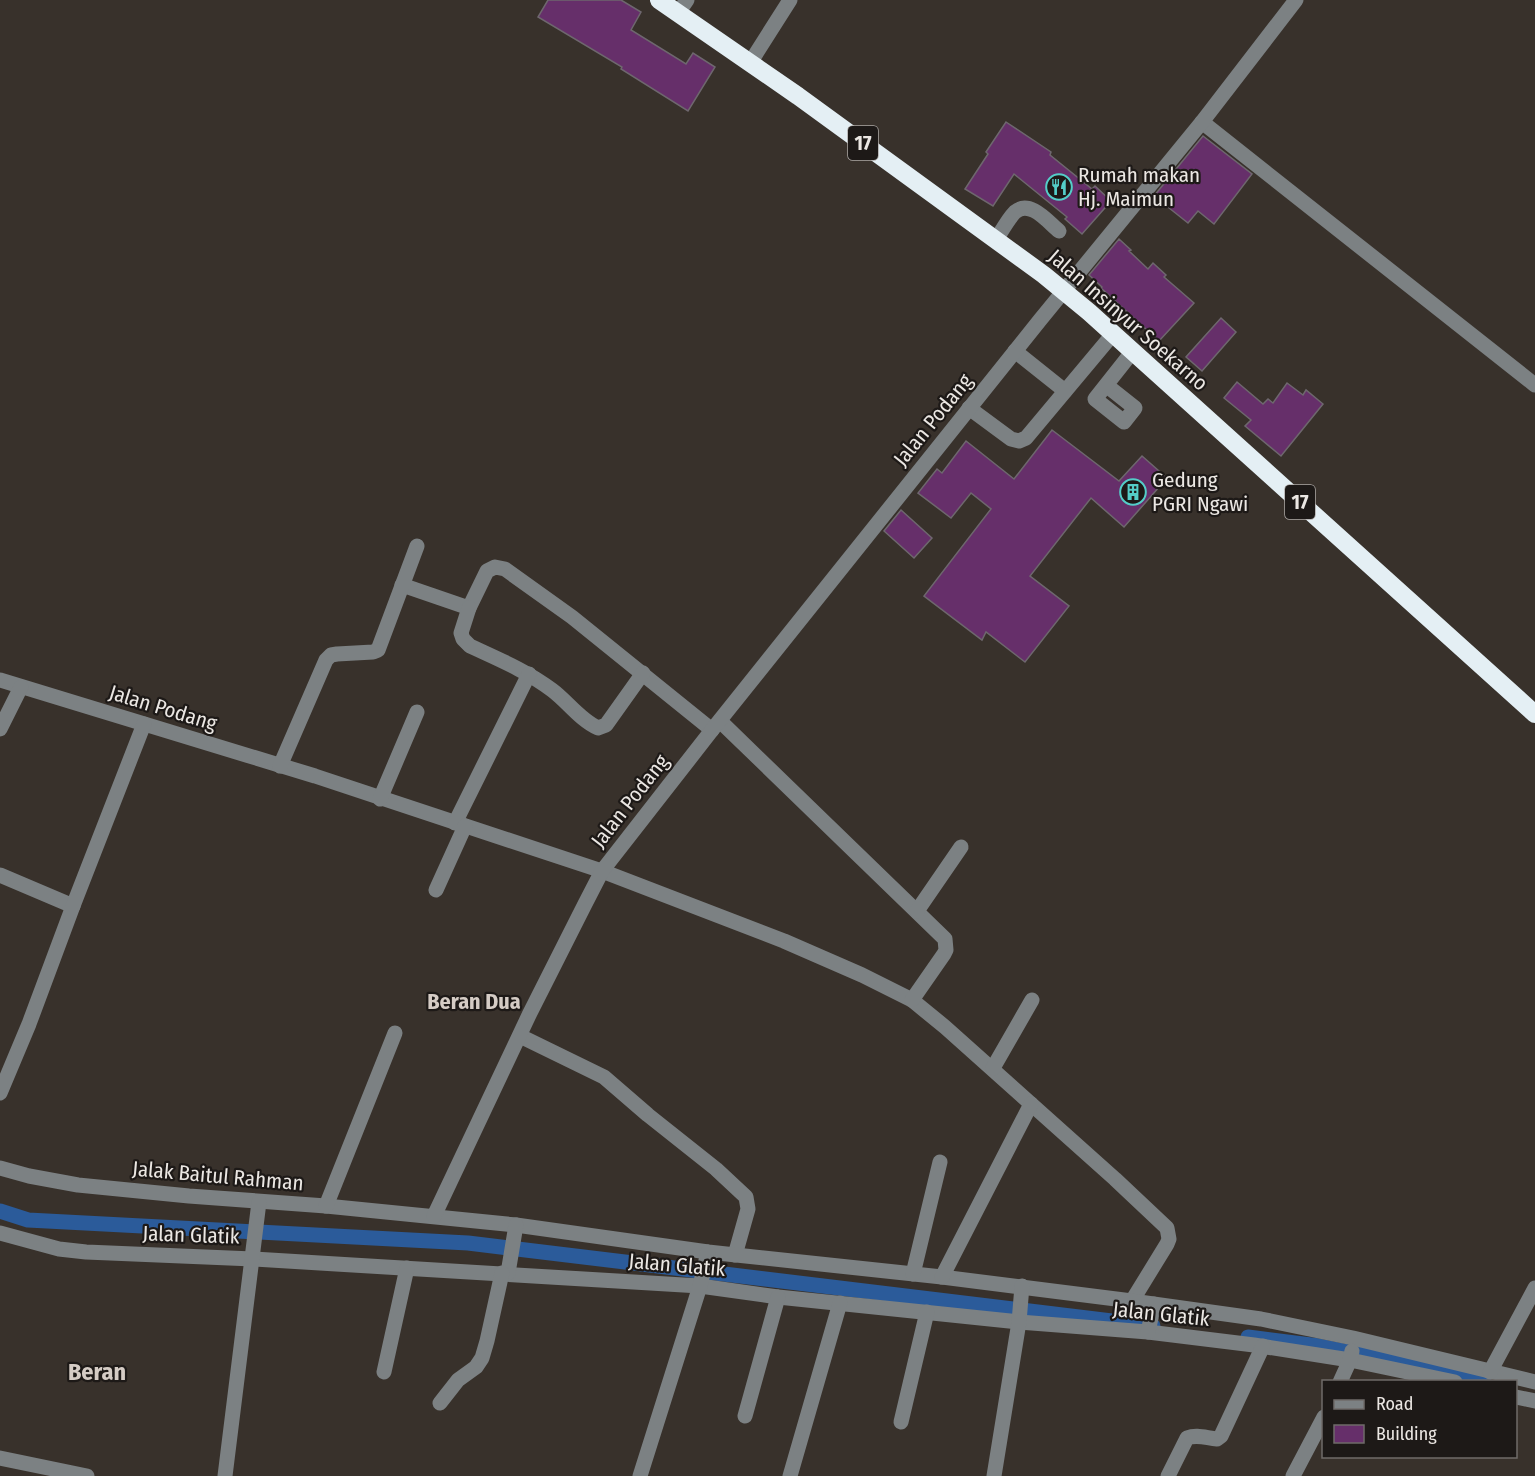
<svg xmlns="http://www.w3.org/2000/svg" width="1535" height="1476" viewBox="0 0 1535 1476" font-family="'Fira Sans Condensed',sans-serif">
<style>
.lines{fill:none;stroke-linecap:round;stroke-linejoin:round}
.canal{stroke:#2b5b9a;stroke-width:15}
.building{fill:#662f6a;stroke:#6e676e;stroke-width:1.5}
.minor{stroke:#7c8183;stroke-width:15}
.highway{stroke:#e4eff4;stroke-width:18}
.labels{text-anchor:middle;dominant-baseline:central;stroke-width:4.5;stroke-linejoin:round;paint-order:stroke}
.shield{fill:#1d1917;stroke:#ada9a6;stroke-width:1.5}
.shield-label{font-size:20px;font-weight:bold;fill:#ebe7e3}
.poi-label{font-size:21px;fill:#ebe7e3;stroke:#1d1917;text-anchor:start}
.street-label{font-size:21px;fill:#ebe7e3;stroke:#1d1917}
.neighbourhood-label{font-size:22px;font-weight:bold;fill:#d5ccc5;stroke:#1d1917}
.quarter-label{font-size:24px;font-weight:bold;fill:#d5ccc5;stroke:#1d1917}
</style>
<rect width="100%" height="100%" fill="#38312b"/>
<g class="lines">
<g class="canal">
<path d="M0 1211 28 1220 468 1243 1153 1326"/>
<path d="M1248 1337 1319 1346 1425 1367 1484 1382"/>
</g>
</g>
<g class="building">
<path d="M548 0H621L641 12 631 30 686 64 693 53 715 67 688 111 621 69 622 67 538 17Z"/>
<path d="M1006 122 1051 152 1050 155 1092 189 1095 186 1111 201 1082 234 1065 219 1067 217 1014 174 993 206 965 189 988 154 986 152Z"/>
<path d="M1203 136 1252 174 1214 224 1198 211 1188 223 1154 196Z"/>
<path d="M1119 239 1131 250 1129 251 1148 269 1153 263 1166 275 1164 277 1194 303 1159 341 1101 288 1102 287 1089 275Z"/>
<path d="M1221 318 1236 332 1202 371 1186 357Z"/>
<path d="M1237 382 1263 404 1268 399 1273 403 1287 383 1303 395 1306 390 1323 404 1281 456 1245 426 1251 420 1224 398Z"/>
<path d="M1052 430 1119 481 1142 456 1167 478 1124 527 1091 498 1030 576 1069 606 1025 662 986 632 982 640 924 596 991 509 971 493 951 518 918 493 937 469 942 473 966 441 1014 479Z"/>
<path d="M901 510 932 538 914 558 884 531Z"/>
</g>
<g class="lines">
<g class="minor">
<path d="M678 13 687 0"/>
<path d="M750 63 790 0"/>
<path d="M1202 122 1535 385"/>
<path d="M996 240C1001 232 1008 219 1015 212 1030 199 1048 222 1059 231"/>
<path d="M1015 351 1065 391"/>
<path d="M1106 385 1135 408 1124 422 1095 399 1133 351"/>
<path d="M969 408 1011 439 1019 441 1026 438 1113 334"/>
<path d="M402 585 469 608 487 571 495 567 505 569 572 617 712 730"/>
<path d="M469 608 461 633 463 639 470 646C498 659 527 671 552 690 567 701 580 720 598 728L606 725 643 673"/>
<path d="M0 680 315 776 602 871 784 941 862 975 912 1000 945 1027 1115 1179 1167 1228 1169 1239 1167 1244 1132 1301"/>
<path d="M720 721 945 939 946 950 944 954 912 1000"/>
<path d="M0 729 21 687"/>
<path d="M280 766 326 660 331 655 337 654 373 652 378 650 417 546"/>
<path d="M380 799 417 712"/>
<path d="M455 823 529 674"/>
<path d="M0 875 73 906"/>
<path d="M436 890 465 826"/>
<path d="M917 911 961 847"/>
<path d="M520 1036 604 1077 648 1115 716 1169 746 1197 748 1209 735 1255"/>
<path d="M993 1068 1032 1000"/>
<path d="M0 1093 29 1024 73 906 144 724"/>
<path d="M0 1168 29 1176 78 1185 189 1196 326 1206 516 1225 708 1252 942 1277 1132 1301 1261 1319 1353 1338 1535 1382"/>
<path d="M326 1206 395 1033"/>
<path d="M434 1216 529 1015 585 904 602 871 712 730 1040 320 1202 122 1296 0"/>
<path d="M0 1233 59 1249 86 1252 253 1259 700 1286 778 1297 1019 1322 1148 1332 1254 1345 1350 1360 1455 1382"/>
<path d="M508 1273 516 1225"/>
<path d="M913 1274 940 1162"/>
<path d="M942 1277 1031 1104"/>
<path d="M1148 1332 1154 1304"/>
<path d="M384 1372 407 1268"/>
<path d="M1490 1372 1535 1288"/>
<path d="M1340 1382 1350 1360 1352 1351"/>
<path d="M1516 1397 1535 1401"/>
<path d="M440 1403 458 1380 476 1367 482 1358 487 1341 502 1273"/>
<path d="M745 1416 778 1297"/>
<path d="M901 1422 927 1312"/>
<path d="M0 1458 87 1476"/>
<path d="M225 1476 259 1202"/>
<path d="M640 1476 700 1286 708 1252"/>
<path d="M790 1476 840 1303"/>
<path d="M994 1476 1019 1322 1022 1286"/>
<path d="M1168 1476 1187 1438C1197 1434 1206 1438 1217 1439L1221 1436 1263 1346"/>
<path d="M1293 1476 1324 1417"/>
</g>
<path class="highway" d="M659 0 798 96 1044 275 1089 312 1535 714"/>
</g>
<defs>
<g id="restaurant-ring" transform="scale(1.35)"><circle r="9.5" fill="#1d1917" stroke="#54cdc8" stroke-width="1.5"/><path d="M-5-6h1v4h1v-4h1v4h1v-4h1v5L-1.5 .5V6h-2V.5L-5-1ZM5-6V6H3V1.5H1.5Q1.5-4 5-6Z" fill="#54cdc8"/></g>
<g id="building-ring" transform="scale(1.35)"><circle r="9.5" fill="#1d1917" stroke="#54cdc8" stroke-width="1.5"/><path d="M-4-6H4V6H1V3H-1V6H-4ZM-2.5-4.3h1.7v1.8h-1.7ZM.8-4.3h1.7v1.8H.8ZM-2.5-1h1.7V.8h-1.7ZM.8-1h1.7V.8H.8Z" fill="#54cdc8"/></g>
</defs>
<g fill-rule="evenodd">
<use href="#restaurant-ring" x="1059" y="187"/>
<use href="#building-ring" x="1133" y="492"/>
</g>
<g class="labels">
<g class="shield">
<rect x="848" y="126" width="30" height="34" rx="4.5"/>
<rect x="1285" y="485" width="30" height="34" rx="4.5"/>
</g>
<g class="shield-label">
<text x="863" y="143">17</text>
<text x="1300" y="502">17</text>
</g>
<g class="poi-label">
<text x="1078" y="175">Rumah makan<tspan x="1078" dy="24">Hj. Maimun</tspan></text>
<text x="1152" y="480">Gedung<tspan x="1152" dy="24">PGRI Ngawi</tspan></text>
</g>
<g class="street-label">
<text transform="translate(1128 320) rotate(41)">Jalan Insinyur Soekarno</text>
<text transform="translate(933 420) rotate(-51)">Jalan Podang</text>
<text transform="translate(163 708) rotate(17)">Jalan Podang</text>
<text transform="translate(630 801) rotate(-52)">Jalan Podang</text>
<text transform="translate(218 1176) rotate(5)">Jalak Baitul Rahman</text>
<text transform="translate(191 1235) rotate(2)">Jalan Glatik</text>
<text transform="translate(677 1265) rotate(5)">Jalan Glatik</text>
<text transform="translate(1161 1314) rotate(6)">Jalan Glatik</text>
</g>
<g class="neighbourhood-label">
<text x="474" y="1001">Beran Dua</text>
</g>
<g class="quarter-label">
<text x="97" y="1372">Beran</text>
</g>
</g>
<rect x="1322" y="1380" width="195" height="78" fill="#1d1917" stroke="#6f6b69" stroke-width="1.5"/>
<rect x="1334" y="1400" width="30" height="9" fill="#7c8183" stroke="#6f6b69" stroke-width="1.5"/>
<text x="1376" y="1410" font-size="18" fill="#ebe7e3">Road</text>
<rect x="1334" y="1425" width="30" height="18" fill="#662f6a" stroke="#6f6b69" stroke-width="1.5"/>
<text x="1376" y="1440" font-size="18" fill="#ebe7e3">Building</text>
</svg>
